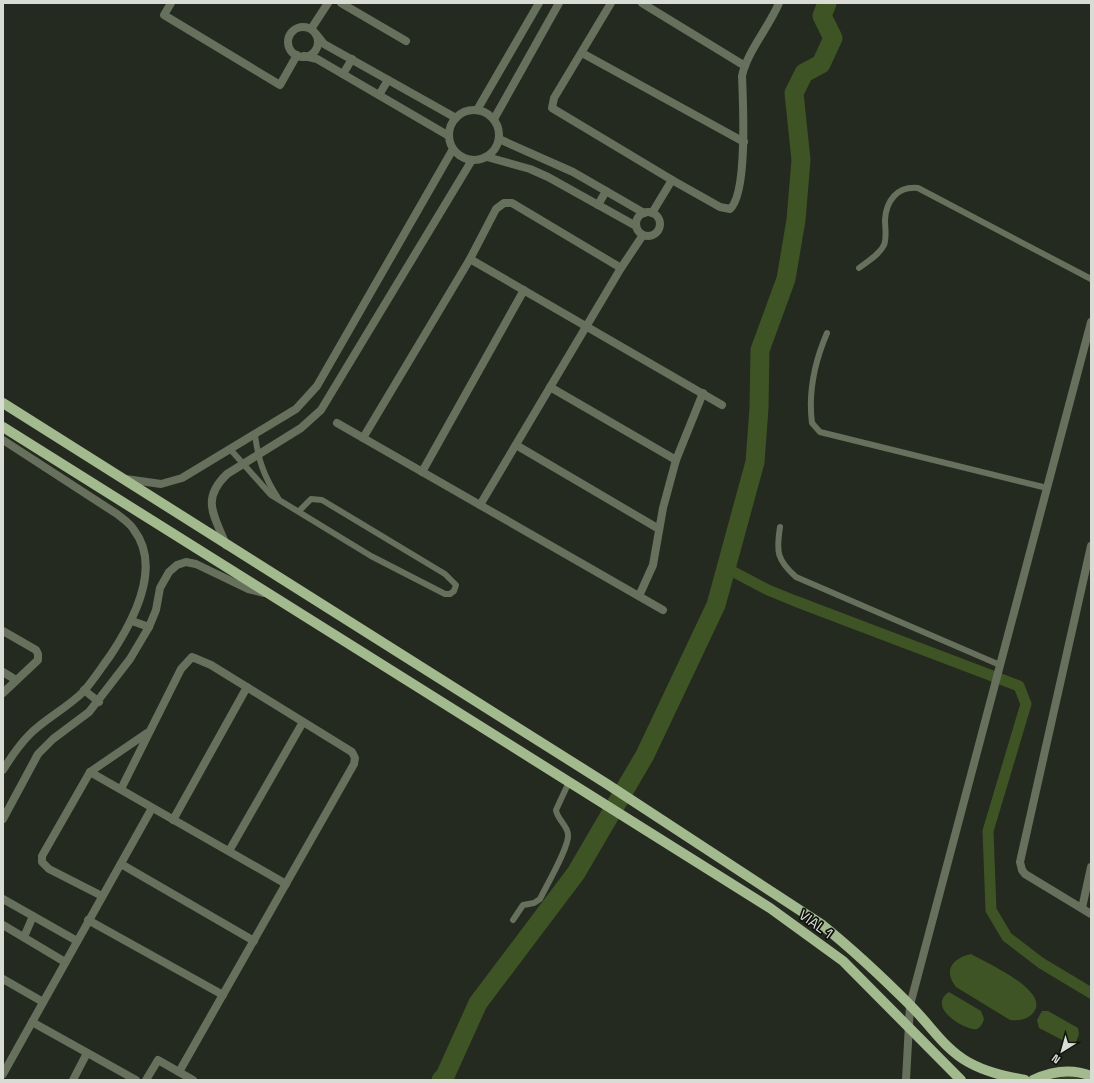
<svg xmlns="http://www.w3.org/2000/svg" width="1094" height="1083" viewBox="0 0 1094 1083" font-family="'Space Grotesk',sans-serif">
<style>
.green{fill:#344226}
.water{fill:#3e5424}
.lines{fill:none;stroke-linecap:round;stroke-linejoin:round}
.canal{stroke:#3e5424;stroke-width:11}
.river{stroke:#3e5424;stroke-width:19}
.service{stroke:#66705c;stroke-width:6}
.minor{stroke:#66705c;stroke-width:8}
.tertiary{stroke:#66705c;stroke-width:8}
.primary{stroke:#a3b98e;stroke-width:10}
.labels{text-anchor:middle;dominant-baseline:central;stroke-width:3.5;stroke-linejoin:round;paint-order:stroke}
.street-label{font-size:14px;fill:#d8dcd5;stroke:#0f120d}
</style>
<rect width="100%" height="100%" fill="#242a1f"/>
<path class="green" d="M1070 1076 1085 1080H1047L1050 1079Z"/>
<g class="water">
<path d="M971 954C986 963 1052 991 1033 1013 1027 1020 1018 1021 1010 1020L956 987C943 971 952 958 971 954Z"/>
<path d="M949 992 981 1011 984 1019C983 1023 981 1027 977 1029 968 1032 925 1008 949 992Z"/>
<path d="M1042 1011H1048L1078 1028 1079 1034 1076 1042H1066L1039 1028 1037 1020Z"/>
</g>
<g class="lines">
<path class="canal" d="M726 568 768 590 795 601 1019 686 1026 704 988 831 991 910 1007 937 1041 963 1091 993"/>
<path class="river" d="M441 1080 445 1076 478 1003 576 873 645 755 716 605 755 462 759 408 760 350 786 279 796 220 801 160 794 93 804 73 821 64 833 38 822 16 827 3"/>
<g class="service">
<path d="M859 268C868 261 879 255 884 245 887 237 885 228 885 220 886 201 897 186 918 188L1091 279"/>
<path d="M827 333C815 361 808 392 812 423L820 432 1047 488"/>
<path d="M255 435C258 459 264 477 278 498"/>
<path d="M230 449 271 495 371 556 445 594H450L454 591 456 585 445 574 322 500 311 499 299 511"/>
<path d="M780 527C776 552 777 560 796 577L1000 665"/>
<path d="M513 920 523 905 534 903 540 899C546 886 570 846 568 834 567 825 557 819 556 810L569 782"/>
</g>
<g class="minor">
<path d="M171 3 164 15 280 85 297 55"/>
<path d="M341 3 406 41"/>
<path d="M611 3 554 98 552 108 672 180 720 207 730 209C748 193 743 102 742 76 747 52 769 27 779 3"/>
<path d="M642 3 745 66"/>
<circle cx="303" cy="42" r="15"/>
<path d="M311 29 328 3"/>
<path d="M316 34 324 44 456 118"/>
<path d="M582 53 744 142"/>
<path d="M304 56 317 59 449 136"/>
<path d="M343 74 352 59"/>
<path d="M379 95 388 80"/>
<path d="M499 139 573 172 644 213"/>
<path d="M487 157 530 169 548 177 636 226"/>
<path d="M598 205 606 191"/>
<circle cx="648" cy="224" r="12"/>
<path d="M652 213 672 180"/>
<path d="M470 259 722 405"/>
<path d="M550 387 676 460"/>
<path d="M337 423 663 610"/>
<path d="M363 438 470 259 496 209 504 203H512L621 268"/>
<path d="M3 440 117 514C123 519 130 523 134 530 163 568 132 623 110 656 101 668 93 681 83 692 67 708 46 718 30 734 20 744 11 757 3 770"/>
<path d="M516 445 659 529"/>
<path d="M422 472 524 290"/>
<path d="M480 505 621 268 643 235"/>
<path d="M1091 546 1020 862 1022 870 1025 874 1091 914"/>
<path d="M639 596 653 565 663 508 676 460 703 393"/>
<path d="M132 621 149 627"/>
<path d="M3 631 36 650 38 654V660L3 693"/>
<path d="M3 672 16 680"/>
<path d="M84 690 99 702"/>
<path d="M90 772 286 884"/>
<path d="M121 789 181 669 192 657 211 665 352 752 355 758 354 764 179 1072"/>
<path d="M3 819 38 754 53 739 89 712 130 659 149 627 156 610 160 588 169 572 177 565 186 562 196 564 248 589 264 593"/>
<path d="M173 820 247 687"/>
<path d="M229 851 303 722"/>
<path d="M121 864 254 941"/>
<path d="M102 896 49 869 42 862V856L90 772 147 733"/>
<path d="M3 899 77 941"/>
<path d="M1082 908 1091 867"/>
<path d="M88 920 223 995"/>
<path d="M3 925 65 962"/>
<path d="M24 937 33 916"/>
<path d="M3 979 43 1002"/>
<path d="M32 1022 136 1080"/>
<path d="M3 1074 152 808"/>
<path d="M73 1080 87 1053"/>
<path d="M146 1080 158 1060 193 1080"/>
<path d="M906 1080 910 1005 1091 322"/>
</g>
<g class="tertiary">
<circle cx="474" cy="135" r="25"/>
<path d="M477 110 539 3"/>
<path d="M494 119 559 3"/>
<path d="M126 479 161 484 182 478 296 409 317 386 453 149"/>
<path d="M226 545C215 516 200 500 227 474L301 428 321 410 472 160"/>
</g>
<g class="primary">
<path d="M3 403 607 784 821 924C852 949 881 976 909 1004 929 1023 943 1048 968 1062 986 1072 1004 1076 1025 1080"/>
<path d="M3 427 770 908 843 961 961 1080"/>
<path d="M1033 1080C1052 1071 1071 1068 1091 1076"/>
</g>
</g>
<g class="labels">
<g class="street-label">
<text transform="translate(816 924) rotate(36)">VIAL 1</text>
</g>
</g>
<rect width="1094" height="1083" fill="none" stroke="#d8dcd5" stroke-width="8"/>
<g transform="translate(1062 1051) rotate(217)" stroke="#0f120d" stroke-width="3" paint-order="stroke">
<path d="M0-3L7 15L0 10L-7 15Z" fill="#d8dcd5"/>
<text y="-6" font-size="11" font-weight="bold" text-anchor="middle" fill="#d8dcd5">N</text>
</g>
</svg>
